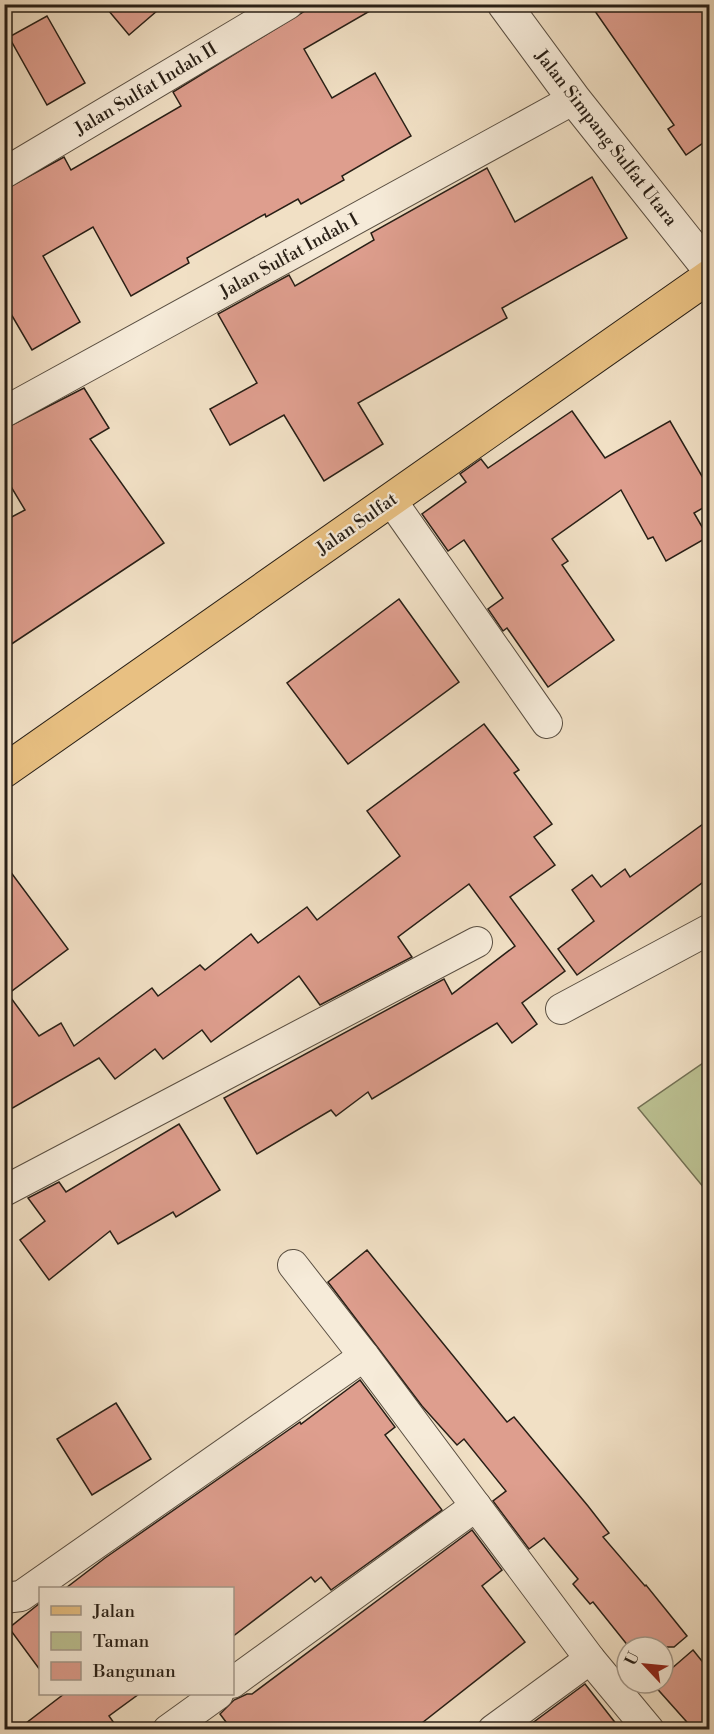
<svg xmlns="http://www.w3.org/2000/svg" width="714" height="1734" viewBox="0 0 714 1734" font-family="'Libre Bodoni',serif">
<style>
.green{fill:#bcc293;stroke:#727054;stroke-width:1.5}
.building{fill:#de9e8e;stroke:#281f16;stroke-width:1.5}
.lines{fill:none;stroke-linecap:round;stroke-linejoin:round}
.minor-casing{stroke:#5a4f42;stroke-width:32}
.tertiary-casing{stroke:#5a4f42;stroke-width:35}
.primary-casing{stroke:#281f16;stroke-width:35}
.minor{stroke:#f6ebd9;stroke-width:30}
.tertiary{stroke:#f6ebd9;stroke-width:33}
.primary{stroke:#e8c082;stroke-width:33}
.labels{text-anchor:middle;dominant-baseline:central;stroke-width:4.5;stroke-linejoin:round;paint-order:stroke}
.street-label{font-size:18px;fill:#281f16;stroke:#f6ebd9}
</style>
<rect width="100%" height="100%" fill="#f1e0c5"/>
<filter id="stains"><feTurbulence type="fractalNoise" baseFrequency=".00333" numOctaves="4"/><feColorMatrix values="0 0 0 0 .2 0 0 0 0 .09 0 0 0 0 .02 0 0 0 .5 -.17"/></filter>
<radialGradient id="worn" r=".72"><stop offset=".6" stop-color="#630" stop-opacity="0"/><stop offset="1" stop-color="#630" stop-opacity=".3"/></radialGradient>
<path class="green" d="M709 1059V1194L638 1108Z"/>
<g class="building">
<path d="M103 4H165L129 35Z"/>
<path d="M316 4H382L304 49 332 98 375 73 411 136 342 176 344 180 301 204 298 199 266 217 265 214 187 258 189 263 131 296 93 227 43 256 80 322 32 350 4 302V190L64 157 71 170 181 106 173 92Z"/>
<path d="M590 4H710V138L686 155 668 129 674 125Z"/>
<path d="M47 16 85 83 47 105 9 37Z"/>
<path d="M487 168 515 222 592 177 627 238 502 308 507 318 358 403 383 444 324 481 284 415 230 445 210 409 257 383 218 314 289 275 295 286 374 240 371 233Z"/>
<path d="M84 388 109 428 90 439 164 543 4 649V521L25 510 4 475V429Z"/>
<path d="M572 411 605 458 670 421 710 490V504L694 513 708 537 666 561 653 537 648 539 621 490 552 539 568 561 562 565 614 640 548 687 507 628 503 631 488 609 503 598 464 540 448 551 422 514 466 482 460 474 481 459 488 468Z"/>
<path d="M399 599 459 682 348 764 287 683Z"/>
<path d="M484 724 519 770 514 773 552 824 534 837 555 865 510 897 565 971 522 1003 537 1024 512 1043 497 1023 372 1099 368 1092 336 1116 331 1110 257 1154 224 1098 444 979 452 994 515 946 469 884 398 937 412 957 320 1005 299 976 211 1042 202 1030 163 1059 155 1049 115 1079 99 1058 4 1113V863L68 949 8 994 39 1036 61 1023 74 1046 152 988 158 996 200 965 205 970 251 934 258 943 307 907 317 920 400 856 367 811Z"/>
<path d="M710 819V877L577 975 558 949 594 921 572 890 592 875 601 887 625 869 630 877Z"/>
<path d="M179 1124 220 1190 176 1217 173 1212 118 1244 110 1231 49 1280 20 1240 45 1221 28 1198 59 1182 66 1192Z"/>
<path d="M367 1250 507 1422 514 1417 588 1506 609 1533 603 1537 645 1586 646 1585 687 1636 674 1647H629L593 1602 590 1604 573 1584 578 1579 544 1538 529 1549 493 1501 506 1491 464 1439 457 1445 422 1406 328 1282Z"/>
<path d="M360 1380 395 1427 385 1435 442 1510 331 1590 321 1577 315 1582 311 1577 232 1637V1588H66L105 1558 300 1422 301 1424Z"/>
<path d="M116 1403 151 1459 92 1495 57 1439Z"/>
<path d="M472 1530 502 1570 482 1586 525 1642 413 1730H232L220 1714 234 1700 247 1694H252Z"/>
<path d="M40 1603V1670L9 1628Z"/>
<path d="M693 1650 710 1671V1730H694L653 1684 663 1683V1676Z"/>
<path d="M585 1684 621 1730H523Z"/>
<path d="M64 1694H139L109 1716 119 1730H17Z"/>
</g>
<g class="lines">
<g class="minor-casing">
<g id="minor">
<path d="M4 173 288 4"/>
<path d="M4 412 574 99"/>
<path d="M391 500 547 723"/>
<path d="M561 1009 710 929"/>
<path d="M4 1191 477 942"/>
<path d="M293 1265 364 1356"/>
<path d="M4 1598 21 1596 364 1356 590 1659 649 1730"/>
<path d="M232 1683 476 1506"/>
<path d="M168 1730 218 1694"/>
<path d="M493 1730 590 1659"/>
</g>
</g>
<g class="tertiary-casing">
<path id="tertiary" d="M504 4 574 99 710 270"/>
</g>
<g class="primary-casing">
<path id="primary" d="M4 771 710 276"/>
</g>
<use href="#minor" class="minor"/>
<use href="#tertiary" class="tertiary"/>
<use href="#primary" class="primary"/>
</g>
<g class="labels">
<g class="street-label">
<text transform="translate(146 89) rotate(-31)">Jalan Sulfat Indah II</text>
<text transform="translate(606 138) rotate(52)">Jalan Simpang Sulfat Utara</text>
<text transform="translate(289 256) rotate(-29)">Jalan Sulfat Indah I</text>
<text transform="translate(357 524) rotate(-35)">Jalan Sulfat</text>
</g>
</g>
<rect width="714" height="1734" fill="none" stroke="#f1e0c5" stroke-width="24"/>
<rect x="6" y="6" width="702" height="1722" fill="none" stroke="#281f16" stroke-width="3"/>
<rect x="12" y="12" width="690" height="1710" fill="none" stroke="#281f16" stroke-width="1.5"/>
<rect x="39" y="1587" width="195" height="108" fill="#f6ebd9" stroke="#a4998b" stroke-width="1.5"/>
<rect x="51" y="1606" width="30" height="9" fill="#e8c082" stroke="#a4998b" stroke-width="1.5"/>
<text x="93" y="1617" font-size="18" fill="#281f16">Jalan</text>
<rect x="51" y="1632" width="30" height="18" fill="#bcc293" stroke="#a4998b" stroke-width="1.5"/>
<text x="93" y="1647" font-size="18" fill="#281f16">Taman</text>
<rect x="51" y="1662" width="30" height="18" fill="#de9e8e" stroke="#a4998b" stroke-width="1.5"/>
<text x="93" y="1677" font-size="18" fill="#281f16">Bangunan</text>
<g transform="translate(645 1665) rotate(296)"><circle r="28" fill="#f6ebd9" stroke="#a4998b" stroke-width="1.5"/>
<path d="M0-4.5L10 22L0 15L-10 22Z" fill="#8f2418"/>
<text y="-9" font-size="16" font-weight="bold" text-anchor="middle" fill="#281f16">U</text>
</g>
<rect width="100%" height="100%" filter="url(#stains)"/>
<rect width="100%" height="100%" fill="url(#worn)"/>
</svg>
